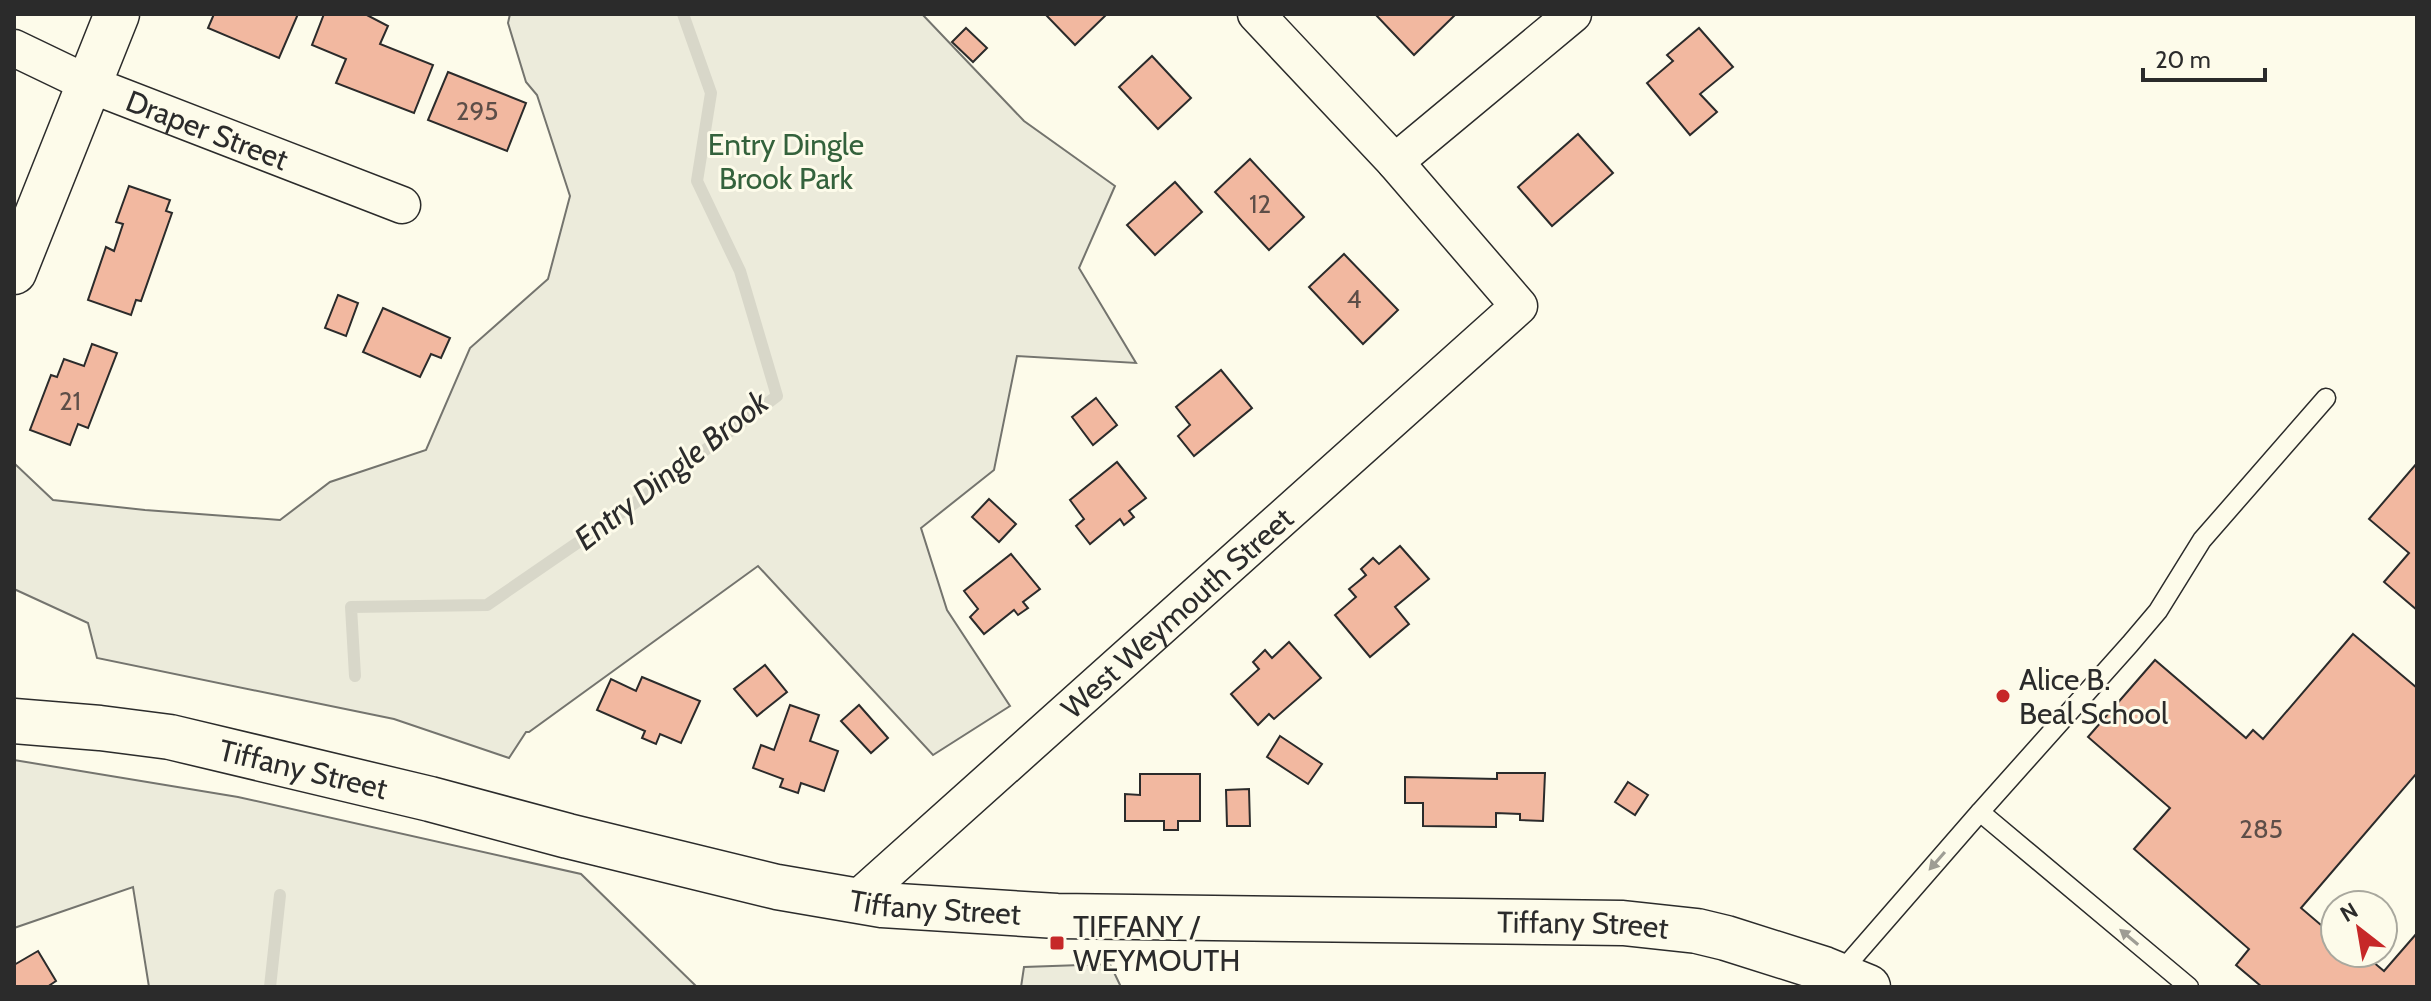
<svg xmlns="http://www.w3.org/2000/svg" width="2431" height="1001" viewBox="0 0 2431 1001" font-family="Cabin,sans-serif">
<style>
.green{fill:#ecebdb;stroke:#74746e;stroke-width:2}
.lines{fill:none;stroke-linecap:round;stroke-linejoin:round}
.stream{stroke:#d8d7c9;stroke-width:12}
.building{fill:#f2b8a0;stroke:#2b2b2b;stroke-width:2}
.service-casing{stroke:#2b2b2b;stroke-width:21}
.minor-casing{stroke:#2b2b2b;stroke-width:39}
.tertiary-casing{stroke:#2b2b2b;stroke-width:47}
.secondary-casing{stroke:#2b2b2b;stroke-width:47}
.service{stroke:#fdfbea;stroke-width:18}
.minor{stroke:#fdfbea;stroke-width:36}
.tertiary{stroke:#fdfbea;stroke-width:44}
.secondary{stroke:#fdfbea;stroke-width:44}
.oneway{fill:#9e9d94}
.poi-dot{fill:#c62828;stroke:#fdfbea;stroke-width:3}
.labels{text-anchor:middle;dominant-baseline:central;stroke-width:6;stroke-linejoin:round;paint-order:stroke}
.number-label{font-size:26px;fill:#5d4e48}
.street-label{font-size:30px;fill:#2b2b2b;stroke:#fdfbea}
.park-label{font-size:30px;fill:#34623c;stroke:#fdfbea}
.poi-label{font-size:30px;fill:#2b2b2b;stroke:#fdfbea;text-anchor:start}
.water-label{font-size:32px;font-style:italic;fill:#2b2b2b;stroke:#fdfbea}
</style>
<rect width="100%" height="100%" fill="#fdfbea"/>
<g class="green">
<path d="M510 14H922L1024 121 1115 186 1079 268 1136 363 1017 356 994 470 921 528 947 610 1010 706 933 755 758 566 529 732H526L509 758 394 719 97 658 88 623 14 589V463L53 500 145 510 280 520 330 482 426 450 470 348 548 279 570 196 537 95 526 82 508 23Z"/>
<path d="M14 760 238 797 581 874 697 987H149L133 887 14 928Z"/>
<path d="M1110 964 1121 987H1021L1024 967Z"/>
</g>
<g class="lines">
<g class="stream">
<path d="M355 676 351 607 487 605 628 508 777 396 740 271 697 181 711 93 683 14"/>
<path d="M270 987 280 895"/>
</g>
</g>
<g class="building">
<path d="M214 14H298L279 58 208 28Z"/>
<path d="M324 14H365L388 26 380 44 433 65 414 113 336 83 346 59 312 45Z"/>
<path d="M1045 14H1107L1075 45Z"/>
<path d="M1375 14H1456L1414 55Z"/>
<path d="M966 28 987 48 973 62 952 42Z"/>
<path d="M1699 28 1733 67 1700 94 1717 112 1690 135 1647 83 1673 61 1667 55Z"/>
<path d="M1152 56 1191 98 1158 129 1119 87Z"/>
<path d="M448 72 526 103 507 151 428 120Z"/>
<path d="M1578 134 1613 173 1552 226 1518 187Z"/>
<path d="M1250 159 1304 217 1269 250 1215 192Z"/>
<path d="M1175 182 1202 212 1155 255 1127 225Z"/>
<path d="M129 186 170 200 166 211 172 213 141 301 136 300 131 315 88 300 106 247 114 251 123 224 116 222Z"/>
<path d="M1344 254 1398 310 1363 344 1309 287Z"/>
<path d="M338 295 358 303 346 336 325 328Z"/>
<path d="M383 308 450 338 441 358 431 354 420 377 363 352Z"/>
<path d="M92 344 117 353 88 428 78 424 70 445 30 430 51 375 57 377 64 359 84 366Z"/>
<path d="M1221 370 1252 408 1194 456 1178 436 1190 425 1176 407Z"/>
<path d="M1096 398 1117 425 1093 445 1072 417Z"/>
<path d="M1117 462 1146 498 1129 511 1134 517 1124 525 1120 519 1090 544 1076 526 1084 519 1070 500Z"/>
<path d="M2417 463V610L2384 582 2409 553 2369 519Z"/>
<path d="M989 499 1016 524 999 542 972 517Z"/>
<path d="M1400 546 1429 579 1395 607 1409 624 1370 657 1335 615 1356 597 1349 589 1366 575 1361 569 1373 558 1379 564Z"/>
<path d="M1011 554 1040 589 1023 602 1028 608 1018 615 1014 610 984 634 970 617 978 609 964 591Z"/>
<path d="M2353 634 2417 688V773L2301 908 2335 937V953H2354L2368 965 2372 961 2384 971 2417 933V987H2262L2236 965 2249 949 2134 849 2170 808 2088 737 2155 660 2246 738 2253 730 2263 739Z"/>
<path d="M1289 642 1321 678 1274 719 1269 714 1258 725 1231 694 1259 669 1253 662 1265 650 1272 658Z"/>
<path d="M765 665 787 692 757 716 734 689Z"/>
<path d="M642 677 700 701 681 743 660 734 656 744 642 738 645 731 597 710 611 679 636 691Z"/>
<path d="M790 705 819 715 810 741 838 751 824 791 801 783 798 793 780 787 783 779 753 768 761 745 774 750Z"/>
<path d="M859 705 888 738 871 753 841 721Z"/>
<path d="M1280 736 1322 764 1308 784 1267 757Z"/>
<path d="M1497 773H1545L1543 821 1520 820V814L1496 813V827L1423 826V803H1405V777L1497 779Z"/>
<path d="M1140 774H1200V821H1178V830H1164V821H1125V794L1140 795Z"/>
<path d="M1628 782 1648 795 1635 815 1615 802Z"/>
<path d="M1249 789 1250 826H1227L1226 790Z"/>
<path d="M38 951 56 981 47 987H14V965Z"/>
</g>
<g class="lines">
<g class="service-casing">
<g id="service">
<path d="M1980 812 2130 644 2158 611 2202 540 2326 398"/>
<path d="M1839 974 1980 812 2189 987"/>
</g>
</g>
<g class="minor-casing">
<g id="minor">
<path id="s1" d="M14 48 89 84 402 205"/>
<path d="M1395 162 1573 14"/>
<path id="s2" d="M855 901 1519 306 1395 162 1256 14"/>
</g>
</g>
<g class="tertiary-casing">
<path id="tertiary" d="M14 272 117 14"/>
</g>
<g class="secondary-casing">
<g id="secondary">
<path id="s3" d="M14 721 100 728 170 737 430 799 568 836 777 887 882 905 1057 916 1623 923 1697 931 1726 938 1824 969 1868 987"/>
</g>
</g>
<use href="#service" class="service"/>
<use href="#minor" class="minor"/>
<use href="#tertiary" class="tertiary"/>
<use href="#secondary" class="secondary"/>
</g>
<defs><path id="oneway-solid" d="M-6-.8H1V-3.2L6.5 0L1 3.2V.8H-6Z" transform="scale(2)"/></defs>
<g class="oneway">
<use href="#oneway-solid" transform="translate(1937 861) rotate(131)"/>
<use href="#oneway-solid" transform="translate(2129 937) rotate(-140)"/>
</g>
<g class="poi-dot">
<circle cx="2003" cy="696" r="8"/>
<rect x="1049" y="935" width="16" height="16" rx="4"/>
</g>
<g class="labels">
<g class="number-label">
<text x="477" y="111">295</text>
<text x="1260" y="204">12</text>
<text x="1354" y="299">4</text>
<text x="70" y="401">21</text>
<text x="2261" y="829">285</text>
</g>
<g class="street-label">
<text stroke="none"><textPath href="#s1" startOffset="210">Draper Street</textPath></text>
<text stroke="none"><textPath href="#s2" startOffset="432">West Weymouth Street</textPath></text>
<text stroke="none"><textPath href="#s3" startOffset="294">Tiffany Street</textPath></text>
<text stroke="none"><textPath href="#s3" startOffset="942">Tiffany Street</textPath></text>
<text stroke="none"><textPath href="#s3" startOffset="1590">Tiffany Street</textPath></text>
</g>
<g class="park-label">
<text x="786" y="144">Entry Dingle<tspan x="786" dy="34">Brook Park</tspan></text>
</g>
<g class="poi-label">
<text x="2019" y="679">Alice B.<tspan x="2019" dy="34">Beal School</tspan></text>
<text x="1073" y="926">TIFFANY /<tspan x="1073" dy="34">WEYMOUTH</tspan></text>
</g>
<g class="water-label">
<text transform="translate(671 470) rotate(-38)">Entry Dingle Brook</text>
</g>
</g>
<rect width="2431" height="1001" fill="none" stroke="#2b2b2b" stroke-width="32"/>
<g transform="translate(2359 929) rotate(329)"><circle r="38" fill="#fdfbea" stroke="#a9a89e" stroke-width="2"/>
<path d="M0-6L14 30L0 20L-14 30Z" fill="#c62828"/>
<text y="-12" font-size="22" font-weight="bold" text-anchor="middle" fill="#2b2b2b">N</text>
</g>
<path d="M2143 68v12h122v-12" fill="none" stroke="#2b2b2b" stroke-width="4"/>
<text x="2155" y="68" font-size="24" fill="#2b2b2b" stroke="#fdfbea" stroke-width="6" paint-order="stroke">20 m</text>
</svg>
